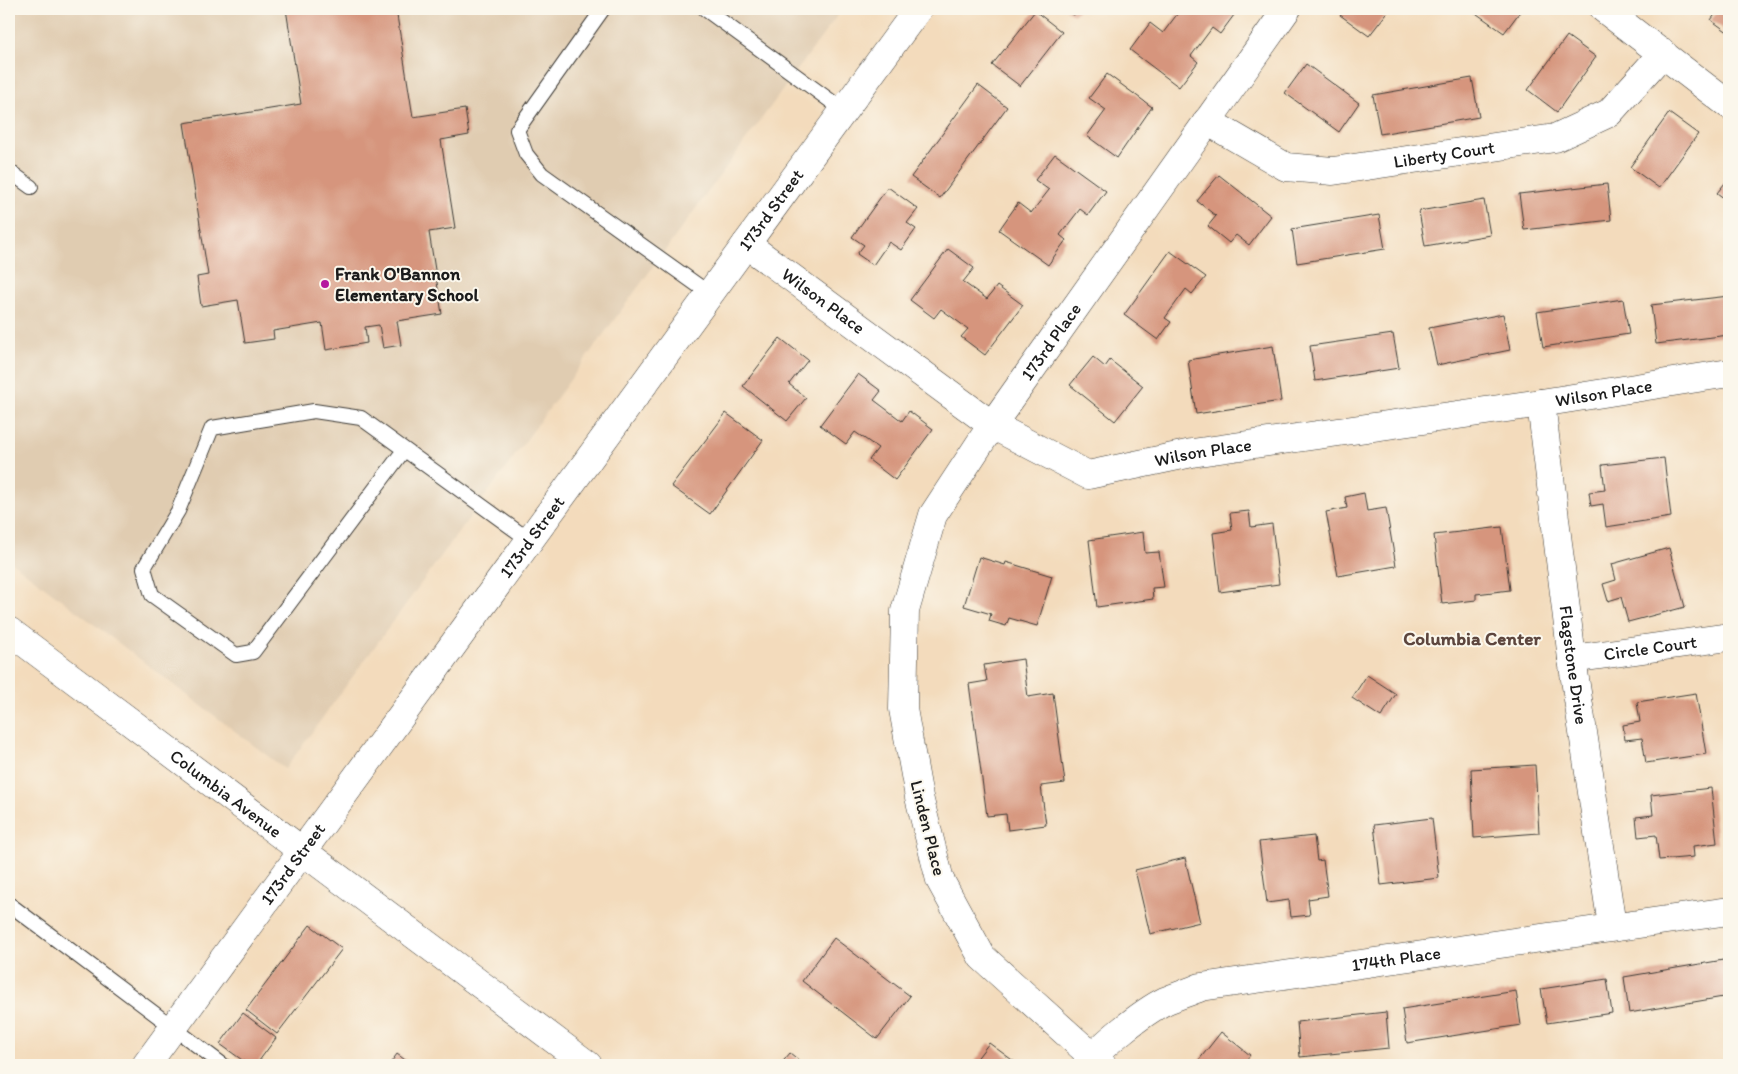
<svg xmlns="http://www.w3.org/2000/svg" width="1738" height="1074" viewBox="0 0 1738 1074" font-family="Itim,sans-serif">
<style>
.built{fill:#e0ccb1}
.building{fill:#d6957d}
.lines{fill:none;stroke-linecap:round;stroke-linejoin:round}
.service-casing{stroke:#3c3934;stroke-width:16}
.minor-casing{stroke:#3c3934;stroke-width:29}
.tertiary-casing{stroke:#3c3934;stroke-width:29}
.service{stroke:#fff;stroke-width:14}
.minor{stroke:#fff;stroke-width:28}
.tertiary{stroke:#fff;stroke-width:28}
.poi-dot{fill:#b5179e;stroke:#fbf7ec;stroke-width:2}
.labels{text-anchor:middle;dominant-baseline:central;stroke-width:4;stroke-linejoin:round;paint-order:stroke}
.street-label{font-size:18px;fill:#1c1c1c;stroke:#fbf7ec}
.poi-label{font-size:18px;font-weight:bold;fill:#1c1c1c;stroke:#fbf7ec;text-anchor:start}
.neighbourhood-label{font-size:19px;font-weight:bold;fill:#5d463e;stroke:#fbf7ec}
</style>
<rect width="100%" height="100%" fill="#fbf7ec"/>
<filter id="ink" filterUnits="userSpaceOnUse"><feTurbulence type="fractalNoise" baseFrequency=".02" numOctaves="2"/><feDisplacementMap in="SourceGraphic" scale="10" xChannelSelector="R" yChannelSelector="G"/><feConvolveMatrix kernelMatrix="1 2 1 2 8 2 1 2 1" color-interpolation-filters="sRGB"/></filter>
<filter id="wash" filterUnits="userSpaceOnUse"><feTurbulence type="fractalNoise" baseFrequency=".0096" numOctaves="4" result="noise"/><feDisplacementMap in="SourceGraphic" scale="20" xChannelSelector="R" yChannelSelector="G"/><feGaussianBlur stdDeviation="1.12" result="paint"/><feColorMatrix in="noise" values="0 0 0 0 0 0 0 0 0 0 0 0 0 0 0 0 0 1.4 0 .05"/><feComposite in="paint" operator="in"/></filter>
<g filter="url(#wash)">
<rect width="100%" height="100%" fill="#f3dbbc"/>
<path class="built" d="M9 9H842L285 769 9 560Z"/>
<g id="blocks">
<g class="building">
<path d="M286 9H396L413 117 465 109 469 135 441 140 455 228 429 232 442 314 397 321 401 345 383 348 379 325 365 327 367 343 326 350 322 323 273 331 274 339 245 343 238 300 201 306 197 277 208 275 184 123 301 104Z"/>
<path d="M1065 9H1079L1074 15Z"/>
<path d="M1181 9H1233L1237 11 1220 34 1212 28 1191 56 1198 62 1179 87 1130 50 1150 23 1163 33Z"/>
<path d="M1345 9H1390L1369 36 1340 15Z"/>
<path d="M1470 9H1522L1504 33Z"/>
<path d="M1719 9H1729V33L1711 20Z"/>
<path d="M1035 11 1062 32 1020 86 992 65Z"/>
<path d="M1567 36 1596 57 1557 112 1528 90Z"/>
<path d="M1306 64 1359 103 1339 132 1285 93Z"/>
<path d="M1107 74 1152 107 1117 158 1087 136 1106 110 1089 98Z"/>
<path d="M1472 78 1479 117 1380 134 1373 95Z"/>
<path d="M978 85 1007 107 940 198 911 177Z"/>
<path d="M1669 113 1698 134 1659 188 1630 167Z"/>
<path d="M1055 154 1106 191 1088 215 1080 209 1060 235 1066 240 1048 265 999 230 1018 203 1031 213 1049 190 1035 180Z"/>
<path d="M1219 175 1271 216 1249 245 1236 235 1229 243 1208 226 1216 216 1197 201Z"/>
<path d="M1729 178V202L1717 193Z"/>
<path d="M1607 184 1611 220 1524 230 1519 194Z"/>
<path d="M888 187 918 209 907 223 916 229 901 250 889 242 873 265 857 254 864 245 852 237Z"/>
<path d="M1484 200 1490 235 1425 246 1419 211Z"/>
<path d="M1379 215 1385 249 1297 263 1292 229Z"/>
<path d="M948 249 974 268 963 282 987 299 997 286 1023 305 985 355 961 337 968 329 941 309 934 318 910 300Z"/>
<path d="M1170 251 1206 277 1192 294 1186 289 1165 318 1171 322 1158 340 1124 315Z"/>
<path d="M1729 296V335L1656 344 1651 305Z"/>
<path d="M1623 299 1629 334 1543 347 1537 312Z"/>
<path d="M1503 314 1510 350 1437 365 1429 328Z"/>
<path d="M1393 334 1399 368 1315 381 1310 346Z"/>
<path d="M780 338 808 360 789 384 806 398 787 421 743 386Z"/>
<path d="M1273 346 1281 401 1196 414 1188 360Z"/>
<path d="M1093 357 1105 367 1110 360 1143 386 1115 421 1070 385Z"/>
<path d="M858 374 881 391 874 400 902 421 909 411 933 429 895 480 869 460 878 448 855 432 846 444 820 425Z"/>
<path d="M726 413 763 440 710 514 671 486Z"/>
<path d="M1664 458 1671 517 1606 527 1603 504 1591 506 1589 492 1605 490 1602 465Z"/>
<path d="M1364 493 1367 511 1386 508 1396 566 1338 576 1326 512 1347 508 1345 497Z"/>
<path d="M1249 511 1251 527 1272 524 1279 584 1220 592 1213 533 1232 530 1230 513Z"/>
<path d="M1502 527 1510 590 1476 594V600L1442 604 1434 535Z"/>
<path d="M1143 532 1145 553 1159 552 1164 587 1152 588 1153 599 1097 607 1089 540Z"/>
<path d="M1669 548 1685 607 1628 622 1621 597 1608 601 1603 584 1616 580 1612 564Z"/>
<path d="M979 557 1005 565 1006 562 1052 576 1037 626 1009 618 1006 626 989 621 991 614 964 606Z"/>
<path d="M1023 659 1028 697 1053 693 1065 783 1041 786 1046 825 1008 830 1006 814 987 816 969 684 987 681 984 665Z"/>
<path d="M1367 675 1396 694 1381 717 1352 698Z"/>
<path d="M1696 693 1706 754 1646 763 1642 738 1625 740 1623 725 1640 722 1637 702Z"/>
<path d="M1535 765 1539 833 1474 838 1471 769Z"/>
<path d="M1711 788 1717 843 1693 846 1694 857 1659 860 1656 835 1638 837 1636 817 1653 815 1651 795Z"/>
<path d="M1432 818 1439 878 1381 885 1374 825Z"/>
<path d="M1314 836 1317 861 1323 860 1328 896 1308 899 1310 915 1291 917 1289 900 1267 903 1259 842Z"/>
<path d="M1185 858 1200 922 1150 934 1135 870Z"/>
<path d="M310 925 342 949 277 1034 246 1010Z"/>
<path d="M834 938 910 996 877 1039 802 981Z"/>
<path d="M1729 959V996L1629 1013 1624 977Z"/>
<path d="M1607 979 1612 1013 1547 1023 1541 989Z"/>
<path d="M1516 991 1521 1025 1407 1043 1402 1009Z"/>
<path d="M1386 1012 1389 1048 1300 1057 1297 1022Z"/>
<path d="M243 1013 276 1038 256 1065H249L220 1044Z"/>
<path d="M1221 1032 1250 1055 1242 1065H1195Z"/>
<path d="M989 1043 1019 1065H972Z"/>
<path d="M790 1053 805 1065H780Z"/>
<path d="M397 1054 412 1065H389Z"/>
</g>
</g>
</g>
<g filter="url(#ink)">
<use href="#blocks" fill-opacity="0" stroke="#3c3934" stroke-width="1"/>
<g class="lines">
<g class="service-casing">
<g id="service">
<path d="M603 9 517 130 526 154 542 174 710 294"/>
<path d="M705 9 843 110"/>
<path d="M9 171 31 187"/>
<path d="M404 450 253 652 236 655 152 595 144 568 178 511 212 428 314 411 361 418 529 540"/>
<path d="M9 904 223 1065"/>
</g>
</g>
<g class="minor-casing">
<g id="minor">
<path d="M1604 9 1729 105"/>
<path id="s1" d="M1207 121 1286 167 1333 171 1555 138 1609 113 1663 53"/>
<path id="s2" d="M746 244 992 425 1088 475 1192 453 1541 403 1729 373"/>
<path id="s3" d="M1541 403 1572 659 1612 926"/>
<path id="s4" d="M1572 659 1729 637"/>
<path id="s5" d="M1086 1065C1100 1046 1143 1012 1165 1001 1177 996 1189 992 1201 987L1729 911"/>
<path id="s6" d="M1102 1065 982 957 940 880 919 797 903 709 905 611 933 515 992 425 1287 9"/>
</g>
</g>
<g class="tertiary-casing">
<g id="tertiary">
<path id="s7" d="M9 631 588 1065"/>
<path id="s8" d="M146 1065 918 9"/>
</g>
</g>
<use href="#service" class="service"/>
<use href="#minor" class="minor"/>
<use href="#tertiary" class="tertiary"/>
</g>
</g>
<circle class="poi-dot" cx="325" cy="284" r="5"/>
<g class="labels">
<g class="street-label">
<text stroke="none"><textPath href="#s1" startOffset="251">Liberty Court</textPath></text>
<text stroke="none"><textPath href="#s8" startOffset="1059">173rd Street</textPath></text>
<text stroke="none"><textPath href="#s2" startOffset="96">Wilson Place</textPath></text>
<text stroke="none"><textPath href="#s6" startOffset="832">173rd Place</textPath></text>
<text stroke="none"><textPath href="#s2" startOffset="936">Wilson Place</textPath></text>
<text stroke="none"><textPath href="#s2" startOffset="531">Wilson Place</textPath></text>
<text stroke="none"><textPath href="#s8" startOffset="654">173rd Street</textPath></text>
<text stroke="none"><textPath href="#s4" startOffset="79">Circle Court</textPath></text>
<text stroke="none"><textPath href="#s3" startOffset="264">Flagstone Drive</textPath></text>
<text stroke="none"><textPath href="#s7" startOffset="271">Columbia Avenue</textPath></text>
<text transform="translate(928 828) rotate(76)">Linden Place</text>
<text stroke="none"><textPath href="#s8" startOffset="249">173rd Street</textPath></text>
<text stroke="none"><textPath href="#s5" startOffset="338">174th Place</textPath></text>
</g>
<g class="poi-label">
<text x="335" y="274">Frank O'Bannon<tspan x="335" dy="21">Elementary School</tspan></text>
</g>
<g class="neighbourhood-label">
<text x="1472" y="638">Columbia Center</text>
</g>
</g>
<rect width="1738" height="1074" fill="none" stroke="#fbf7ec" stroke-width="30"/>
</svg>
